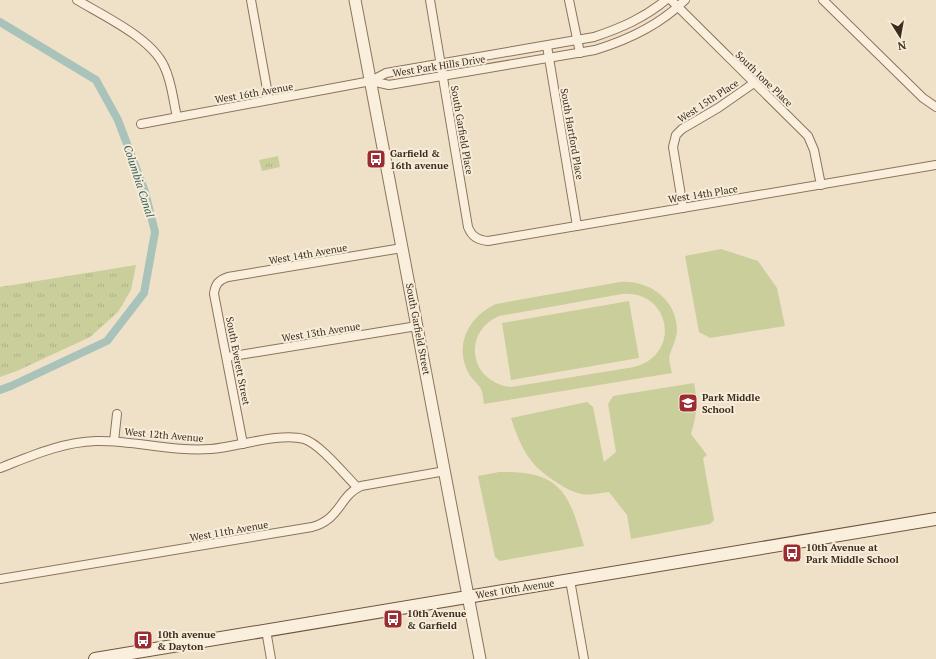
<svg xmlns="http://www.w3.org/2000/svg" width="936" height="659" viewBox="0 0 936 659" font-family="'PT Serif',serif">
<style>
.grass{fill:url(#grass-tufts)}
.pitch{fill:#cace9b;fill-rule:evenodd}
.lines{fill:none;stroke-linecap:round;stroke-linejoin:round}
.canal{stroke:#a9c3ba;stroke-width:8}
.minor-casing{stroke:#8c735d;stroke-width:10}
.tertiary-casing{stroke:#8c735d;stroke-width:13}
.secondary-casing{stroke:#6e5440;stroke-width:14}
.minor{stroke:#f9efdc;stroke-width:8}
.tertiary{stroke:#f9efdc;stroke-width:11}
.secondary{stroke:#f9efdc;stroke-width:12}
.labels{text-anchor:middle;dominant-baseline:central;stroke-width:4;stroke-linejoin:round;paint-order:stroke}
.street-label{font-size:10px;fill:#3c2c20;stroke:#f6ecd8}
.poi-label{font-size:10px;font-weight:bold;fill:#3c2c20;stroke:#f6ecd8;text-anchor:start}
.water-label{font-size:11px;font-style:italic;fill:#305c57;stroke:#f6ecd8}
</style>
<defs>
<pattern id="grass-tufts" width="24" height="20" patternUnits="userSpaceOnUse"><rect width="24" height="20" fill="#cace9b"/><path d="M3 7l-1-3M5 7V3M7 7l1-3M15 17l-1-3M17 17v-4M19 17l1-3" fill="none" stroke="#aeb185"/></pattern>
</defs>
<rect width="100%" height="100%" fill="#efe1c8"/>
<g class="grass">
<path d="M278 156 280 167 262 171 259 160Z"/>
<path d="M136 265 131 290 118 312 90 337 17 371 0 377V287Z"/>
</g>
<g class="pitch">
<path d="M721 249 758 261 777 288 785 326 710 338 699 332 685 256Z"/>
<path d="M620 282C649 280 677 299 677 331 676 340 673 346 670 354 668 359 671 368 672 373L484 404C483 399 483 393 481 389 479 384 471 379 468 372 454 345 469 316 496 304ZM622 294C671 290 682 355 634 367L511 387C470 383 461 333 499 316Z"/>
<path d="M629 301 639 358 511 380 502 323Z"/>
<path d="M694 383C698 404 697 414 691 434L707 455 703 458 714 520 710 524 631 539 627 515 609 492C600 493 589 496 581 494 573 492 563 487 556 482 529 465 521 448 511 418L587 402 593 407 604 462 616 452 608 404 613 396Z"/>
<path d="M499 472C507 472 516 472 524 473 568 478 573 510 584 546L500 561 495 557 478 476Z"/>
</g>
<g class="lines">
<path class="canal" d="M0 22 96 80 118 120 145 192 155 232 144 293 107 341 11 386 0 390"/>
<g class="minor-casing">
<g id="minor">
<path d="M77 0C104 16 151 38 164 66 172 82 173 100 177 117"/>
<path d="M251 0 269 100"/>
<path d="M430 0 468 227C472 237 478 240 488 241L936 165"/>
<path d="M569 0 580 53"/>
<path d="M671 0 808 136 814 150 821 185"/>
<path d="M823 0 923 98 936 107"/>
<path d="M547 46 577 226"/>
<path d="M371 81 389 85 595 50C628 40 660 25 685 0"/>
<path d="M141 124 371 81 386 73 594 37C621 28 644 18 666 0"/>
<path d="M683 208 673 147 676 135 682 129 718 108 754 83"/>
<path d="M227 357 417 326"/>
<path d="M114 441 117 414"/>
<path d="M243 444 214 294C215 284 219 280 228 277L402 248"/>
<path d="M0 468C31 456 62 442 96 441 134 440 172 452 211 449 237 447 280 432 304 439 320 444 344 474 357 487"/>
<path d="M0 579 312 527C341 519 339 496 361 486L445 471"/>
<path d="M570 580 584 659"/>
<path d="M266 630 271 659"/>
</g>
</g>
<g class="tertiary-casing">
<path id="tertiary" d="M355 0 480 659"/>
</g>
<g class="secondary-casing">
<path id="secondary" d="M95 659 936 519"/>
</g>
<use href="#minor" class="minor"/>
<use href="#tertiary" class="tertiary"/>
<use href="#secondary" class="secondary"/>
</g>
<defs>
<g id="bus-square" transform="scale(1)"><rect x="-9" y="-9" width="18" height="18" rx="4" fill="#9b2c32" stroke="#f6ecd8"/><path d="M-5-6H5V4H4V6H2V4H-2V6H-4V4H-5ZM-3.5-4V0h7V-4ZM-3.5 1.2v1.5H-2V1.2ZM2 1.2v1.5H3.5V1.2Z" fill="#fff"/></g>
<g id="school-square" transform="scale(1)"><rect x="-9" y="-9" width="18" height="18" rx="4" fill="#9b2c32" stroke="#f6ecd8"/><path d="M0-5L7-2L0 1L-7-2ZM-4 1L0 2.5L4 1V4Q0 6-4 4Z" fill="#fff"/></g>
</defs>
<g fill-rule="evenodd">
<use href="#bus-square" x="376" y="159"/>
<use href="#school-square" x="688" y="403"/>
<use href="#bus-square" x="792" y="553"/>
<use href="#bus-square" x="393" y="619"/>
<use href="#bus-square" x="143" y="640"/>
</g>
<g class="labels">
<g class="street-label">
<text transform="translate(439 66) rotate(-9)">West Park Hills Drive</text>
<text transform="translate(764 79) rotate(44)">South Ione Place</text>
<text transform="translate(254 93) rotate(-10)">West 16th Avenue</text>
<text transform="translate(708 101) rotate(-33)">West 15th Place</text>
<text transform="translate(462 130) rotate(80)">South Garfield Place</text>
<text transform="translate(572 134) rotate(80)">South Hartford Place</text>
<text transform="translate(703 194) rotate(-9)">West 14th Place</text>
<text transform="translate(308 254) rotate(-10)">West 14th Avenue</text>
<text transform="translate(418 329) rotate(79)">South Garfield Street</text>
<text transform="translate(321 332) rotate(-9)">West 13th Avenue</text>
<text transform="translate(238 361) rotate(79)">South Everett Street</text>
<text transform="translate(164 435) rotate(5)">West 12th Avenue</text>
<text transform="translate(229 531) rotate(-10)">West 11th Avenue</text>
<text transform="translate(515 589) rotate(-9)">West 10th Avenue</text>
</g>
<g class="poi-label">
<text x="390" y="153">Garfield &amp;<tspan x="390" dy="12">16th avenue</tspan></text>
<text x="702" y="397">Park Middle<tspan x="702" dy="12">School</tspan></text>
<text x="806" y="547">10th Avenue at<tspan x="806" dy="12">Park Middle School</tspan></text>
<text x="407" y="613">10th Avenue<tspan x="407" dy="12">&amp; Garfield</tspan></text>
<text x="157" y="634">10th avenue<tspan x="157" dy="12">&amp; Dayton</tspan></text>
</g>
<g class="water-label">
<text transform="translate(139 181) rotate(72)">Columbia Canal</text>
</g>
</g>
<g transform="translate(900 36) rotate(169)" stroke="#f6ecd8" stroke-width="3" paint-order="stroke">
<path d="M0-3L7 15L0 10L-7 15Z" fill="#3c2c20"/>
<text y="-6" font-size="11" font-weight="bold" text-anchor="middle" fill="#3c2c20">N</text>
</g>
</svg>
